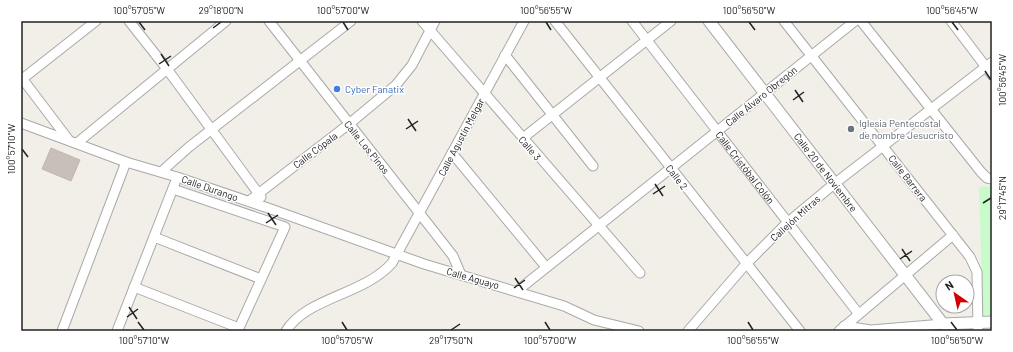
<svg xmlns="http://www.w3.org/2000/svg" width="1013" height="352" viewBox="0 0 1013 352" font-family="Barlow,sans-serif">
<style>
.park{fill:#c8facc}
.building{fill:#c7bfb8;stroke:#c4b6ab}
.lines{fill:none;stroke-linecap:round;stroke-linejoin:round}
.minor-casing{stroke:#a9a9a9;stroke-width:11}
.tertiary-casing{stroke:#a9a9a9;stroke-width:13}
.minor{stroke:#fff;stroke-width:9}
.tertiary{stroke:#fff;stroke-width:11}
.ticks{fill:none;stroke:#222;stroke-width:1.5}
.shop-dot{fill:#3f7fe0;stroke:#fff;stroke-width:1.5}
.worship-dot{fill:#6b7280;stroke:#fff;stroke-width:1.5}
.labels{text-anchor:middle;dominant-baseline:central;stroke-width:3;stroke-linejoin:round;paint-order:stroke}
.shop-label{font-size:10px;fill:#366cbe;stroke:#fff;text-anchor:start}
.street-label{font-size:10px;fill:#222;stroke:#fff}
.worship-label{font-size:10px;fill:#5b616d;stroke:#fff;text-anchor:start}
.neatline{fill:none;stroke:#222;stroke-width:1.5}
.ticks-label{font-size:10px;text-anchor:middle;fill:#222}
</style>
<rect width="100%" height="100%" fill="#f2efe9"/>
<path class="park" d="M992 186V315L983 316 979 187Z"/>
<path class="building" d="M51 148 80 160 71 181 42 169Z"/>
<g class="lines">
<g class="minor-casing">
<g id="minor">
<path d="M129 21 167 69 261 197"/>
<path d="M269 21 453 256 461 275"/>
<path d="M422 21 640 273"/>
<path d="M555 21 800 331"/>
<path id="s1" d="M632 21 858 313"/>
<path d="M784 21 970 257 977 272 978 331"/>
<path d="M861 21 981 172 987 178 992 179"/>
<path d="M951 21 992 75"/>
<path d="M505 55 593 166"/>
<path d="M21 77 68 139"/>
<path d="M21 80 96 21"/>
<path d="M21 123 126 162 177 177 268 208 424 264 564 306 594 320 639 331"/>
<path d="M523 138 671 21"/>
<path d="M77 143 226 21"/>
<path d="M452 153 546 267"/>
<path d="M161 172 189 147 351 21"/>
<path d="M249 201 349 124 396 85 412 65 435 21"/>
<path d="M154 237 261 279"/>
<path d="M134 287 239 328 285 227 173 189"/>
<path d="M517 291 855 21"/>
<path d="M844 326 871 330 943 324"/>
<path d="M62 331 126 162"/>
<path d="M117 331 175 183"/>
<path d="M286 331C307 297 364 295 392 263L524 21"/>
<path d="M688 331 746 264 787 223 834 184 992 62"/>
<path d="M839 331 953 235"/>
</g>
</g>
<g class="tertiary-casing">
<g id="tertiary">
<path id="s2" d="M709 21 943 324 992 322"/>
</g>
</g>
<use href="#minor" class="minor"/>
<use href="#tertiary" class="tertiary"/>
</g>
<path class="ticks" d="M139 22 145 30M343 22 348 30M546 22 551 30M749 22 755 30M952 22 958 30M213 28 221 22M161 54 169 66M159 64 171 56M985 71 991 80M795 90 803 102M793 100 804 92M408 119 416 131M406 129 418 121M22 149 28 157M655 184 663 196M653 194 665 186M983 203 991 198M268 213 276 225M266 223 278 215M902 249 910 261M900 259 912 251M515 278 523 290M514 288 525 280M129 307 137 319M127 317 138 309M138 322 144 330M342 322 347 330M545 322 550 330M748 322 753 330M951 322 957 330M451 330 460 324"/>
<circle class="shop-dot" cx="337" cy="89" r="4"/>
<circle class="worship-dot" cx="851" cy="129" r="4"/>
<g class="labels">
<g class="shop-label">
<text x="345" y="89">Cyber Fanatix</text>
</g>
<g class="street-label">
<text transform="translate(761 96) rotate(-39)">Calle Álvaro Obregón</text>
<text transform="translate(461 137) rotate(-62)">Calle Agustín Melgar</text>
<text transform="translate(367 147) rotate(51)">Calle Los Pinos</text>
<text transform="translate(530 148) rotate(49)">Calle 3</text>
<text transform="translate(315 150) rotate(-37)">Calle Cópala</text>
<text stroke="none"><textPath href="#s1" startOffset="185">Calle Cristóbal Colón</textPath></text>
<text stroke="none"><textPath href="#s2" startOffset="191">Calle 20 de Noviembre</textPath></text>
<text transform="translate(677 177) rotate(52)">Calle 2</text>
<text transform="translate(908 178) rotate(52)">Calle Barrera</text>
<text transform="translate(210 188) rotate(19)">Calle Durango</text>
<text transform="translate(795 218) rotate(-42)">Callejón Mitras</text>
<text transform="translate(473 278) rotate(16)">Calle Aguayo</text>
</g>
<g class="worship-label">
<text x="859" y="123">Iglesia Pentecostal<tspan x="859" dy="12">de nombre Jesucristo</tspan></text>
</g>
</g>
<rect width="1013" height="352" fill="none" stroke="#ffffff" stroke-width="44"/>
<g transform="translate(955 294) rotate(326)"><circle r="19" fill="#ffffff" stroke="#a7a7a7"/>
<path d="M0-3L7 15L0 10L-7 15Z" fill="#d40000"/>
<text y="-6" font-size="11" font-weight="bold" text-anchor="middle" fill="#222222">N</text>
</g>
<rect x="22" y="22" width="969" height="308" class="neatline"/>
<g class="ticks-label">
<text x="139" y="14">100°57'05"W</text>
<text x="221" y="14">29°18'00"N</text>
<text x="343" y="14">100°57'00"W</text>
<text x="546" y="14">100°56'55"W</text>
<text x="749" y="14">100°56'50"W</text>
<text x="952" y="14">100°56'45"W</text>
<text transform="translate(1002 80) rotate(-90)" y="4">100°56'45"W</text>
<text transform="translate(11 149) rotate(-90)" y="4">100°57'10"W</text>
<text transform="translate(1002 198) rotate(-90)" y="4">29°17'45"N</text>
<text x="144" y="344">100°57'10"W</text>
<text x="347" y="344">100°57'05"W</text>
<text x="451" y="344">29°17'50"N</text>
<text x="550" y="344">100°57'00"W</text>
<text x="753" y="344">100°56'55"W</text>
<text x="957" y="344">100°56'50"W</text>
</g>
</svg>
